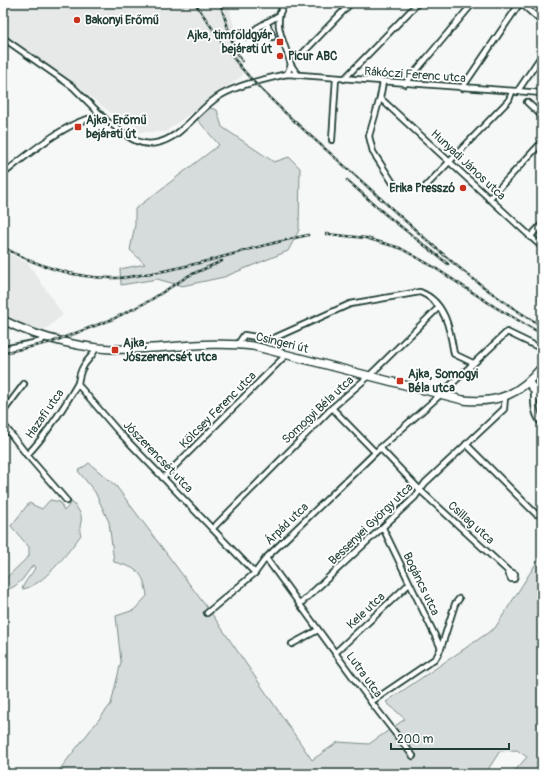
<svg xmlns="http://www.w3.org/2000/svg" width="545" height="777" viewBox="0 0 545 777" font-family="Pangolin,sans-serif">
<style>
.built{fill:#e6e9e8}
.green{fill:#d6dcdb;stroke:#7a8c88}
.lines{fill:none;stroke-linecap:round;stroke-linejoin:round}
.street-casing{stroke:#1f3d34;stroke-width:8}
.secondary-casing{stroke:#1f3d34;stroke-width:10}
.street{stroke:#fff;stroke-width:4.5}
.secondary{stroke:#fff;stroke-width:7}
.rail-casing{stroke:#1f3d34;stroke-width:2.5}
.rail{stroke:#fff;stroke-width:1;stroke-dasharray:3;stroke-linecap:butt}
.poi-dot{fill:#c8321e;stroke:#fff;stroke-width:1.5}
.labels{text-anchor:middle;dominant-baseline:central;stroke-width:3.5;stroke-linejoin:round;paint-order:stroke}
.poi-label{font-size:12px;font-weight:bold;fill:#1f3d34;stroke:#fff;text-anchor:start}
.street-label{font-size:12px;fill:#1f3d34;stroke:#fff}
</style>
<rect width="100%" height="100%" fill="#f6f7f7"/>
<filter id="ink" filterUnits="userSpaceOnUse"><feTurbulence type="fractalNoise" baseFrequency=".025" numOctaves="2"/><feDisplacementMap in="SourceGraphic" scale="8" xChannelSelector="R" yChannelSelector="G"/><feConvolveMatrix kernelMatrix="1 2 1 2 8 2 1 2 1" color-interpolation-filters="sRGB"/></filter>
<g filter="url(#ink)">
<g class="built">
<path d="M3 3H229L243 75 165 132H135L82 90 19 48 3 33Z"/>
<path d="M3 251 28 263 63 315 42 332 3 316Z"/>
</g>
<g class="green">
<path d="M210 108 217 110 222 127 274 162 289 157 300 168 299 230 288 251 224 277 182 286 157 279 121 285 120 269 145 264 130 250 135 225V209L219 145 197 119Z"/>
<path d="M89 463 116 486 214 617 312 760 338 742 369 744 405 719 386 702 495 628 542 554V774H512L527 757 517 750 500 751 485 774H62L60 769 111 704 121 662 116 616 134 610 147 596C144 572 137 568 114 562L109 522 95 492 78 471Z"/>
<path d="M50 500 60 502 64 511 72 502C77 508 83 514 81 522 80 527 79 530 81 535 69 551 43 587 22 589 25 580 31 576 35 568L33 565 22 580 15 586 3 592V581L29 556V547L11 526 29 503 42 509Z"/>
</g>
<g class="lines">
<g class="street-casing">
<g id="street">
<path d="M286 3C269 21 286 44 291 65L287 74"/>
<path d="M521 3 542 22"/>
<path d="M266 22 273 37"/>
<path d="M248 37 257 28 278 16"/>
<path d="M3 38 73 87 107 121"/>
<path d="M303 53 351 3"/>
<path d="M291 65 298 75"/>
<path d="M344 79 418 3"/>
<path d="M383 82 380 98 542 247"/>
<path d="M405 84 473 3"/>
<path d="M462 88 520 3"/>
<path d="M517 92 542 55"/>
<path d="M380 98 369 136 373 152 393 183"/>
<path d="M527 102 542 116"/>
<path d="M332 140 336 78"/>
<path d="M3 174C22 159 72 117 96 118 100 118 107 121 110 123 124 133 137 147 156 143 183 138 198 108 221 95 240 84 266 79 287 74L542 93"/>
<path d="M426 186 509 100 512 92"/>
<path d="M489 199 542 142"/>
<path d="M530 237 542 224"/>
<path d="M542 294V300"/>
<path d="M238 344 244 335 256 337 264 341 272 339 350 304 420 292C446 302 450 330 454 354L473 363"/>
<path d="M96 347C94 356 87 359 83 367 80 372 79 377 78 383L80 387 117 430 255 573"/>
<path d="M3 349 39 342 46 337"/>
<path d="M534 390C534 404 533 413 542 424"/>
<path d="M332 408 375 452"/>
<path d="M3 412 24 384"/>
<path d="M3 424 27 455 67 501"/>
<path d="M466 444 536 514"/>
<path d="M380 448 421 491 507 570 515 574 514 579H511L507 570"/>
<path d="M27 455C48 433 63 409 78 383"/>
<path d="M163 478 286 355"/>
<path d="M213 528 332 408 369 376 439 307"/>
<path d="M266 558 371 702 413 756"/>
<path d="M300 604 415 497 425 483 504 409 505 397"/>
<path d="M207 613 255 573 266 558 380 448 439 396 507 332 536 346H542"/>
<path d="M292 644 318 630"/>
<path d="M441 648 455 604 459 599"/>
<path d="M335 653 409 584"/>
<path d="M371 702 436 658 441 648 383 528"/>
</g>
</g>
<g class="secondary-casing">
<g id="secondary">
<path d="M3 320C39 339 90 351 130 349 171 348 212 341 253 346L463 400C498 404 520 394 542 367"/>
<path d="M529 383 542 400"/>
</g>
</g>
<use href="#street" class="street"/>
<use href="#secondary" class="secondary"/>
<g class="rail-casing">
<g id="rail">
<path d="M195 3C214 31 232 59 255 83 291 121 331 153 369 188 423 237 478 289 542 326"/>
<path d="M220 3 234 47 242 61"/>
<path d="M347 180 385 214 448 264"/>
<path d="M326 234 366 238 400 248 432 266 495 307 542 334"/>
<path d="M3 247C36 266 77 279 116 278 125 278 136 276 146 274 201 266 253 246 308 235"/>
<path d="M3 353 52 342 113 319 149 301 188 276 222 261"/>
</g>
</g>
<use href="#rail" class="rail"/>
</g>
</g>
<g class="poi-dot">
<circle cx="77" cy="20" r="4"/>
<rect x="276" y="38" width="8" height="8" rx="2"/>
<circle cx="280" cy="56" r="4"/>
<rect x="74" y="123" width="8" height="8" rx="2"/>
<circle cx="463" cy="188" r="4"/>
<rect x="111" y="346" width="8" height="8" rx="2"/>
<rect x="396" y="377" width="8" height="8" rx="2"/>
</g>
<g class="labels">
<g class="poi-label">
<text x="85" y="20">Bakonyi Erőmű</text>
<text x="272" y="35" text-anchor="end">Ajka, timföldgyár<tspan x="272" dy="14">bejárati út</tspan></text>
<text x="288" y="56">Picur ABC</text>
<text x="86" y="120">Ajka, Erőmű<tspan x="86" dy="14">bejárati út</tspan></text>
<text x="455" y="188" text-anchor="end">Erika Presszó</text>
<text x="123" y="343">Ajka,<tspan x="123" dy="14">Jószerencsét utca</tspan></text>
<text x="408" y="374">Ajka, Somogyi<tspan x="408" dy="14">Béla utca</tspan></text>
</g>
<g class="street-label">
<text transform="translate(415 75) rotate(4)">Rákóczi Ferenc utca</text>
<text transform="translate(468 165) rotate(43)">Hunyadi János utca</text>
<text transform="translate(282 343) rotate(14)">Csingeri út</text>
<text transform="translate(218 410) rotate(-45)">Kölcsey Ferenc utca</text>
<text transform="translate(318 410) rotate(-43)">Somogyi Béla utca</text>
<text transform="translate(45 414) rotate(-55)">Hazafi utca</text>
<text transform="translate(158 457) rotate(46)">Jószerencsét utca</text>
<text transform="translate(471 523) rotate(42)">Csillag utca</text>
<text transform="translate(287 524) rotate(-44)">Árpád utca</text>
<text transform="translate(371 524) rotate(-44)">Bessenyei György utca</text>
<text transform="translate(421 584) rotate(64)">Bogáncs utca</text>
<text transform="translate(366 611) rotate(-43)">Kele utca</text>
<text transform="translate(364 675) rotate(54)">Lutra utca</text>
</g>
</g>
<rect width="545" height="777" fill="none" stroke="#fff" stroke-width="16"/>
<rect x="8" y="8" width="529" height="761" fill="none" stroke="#1f3d34" stroke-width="1.5" filter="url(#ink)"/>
<path d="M391 743v6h118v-6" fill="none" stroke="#1f3d34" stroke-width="2"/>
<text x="397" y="743" font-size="12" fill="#1f3d34" stroke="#ffffff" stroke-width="3" paint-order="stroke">200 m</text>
</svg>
